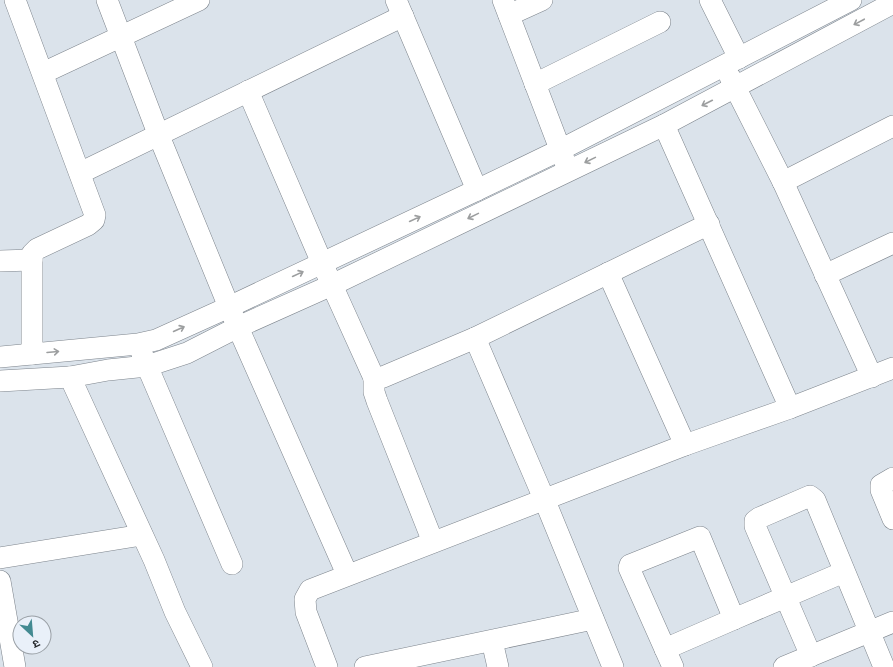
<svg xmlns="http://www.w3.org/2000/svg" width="893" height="667" viewBox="0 0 893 667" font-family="Literata,'Noto Sans Devanagari',serif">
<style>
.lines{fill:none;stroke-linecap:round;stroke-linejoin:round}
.minor-casing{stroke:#7d848c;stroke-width:22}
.minor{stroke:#fff;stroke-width:21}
.oneway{stroke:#9c9e9f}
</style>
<rect width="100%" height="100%" fill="#dbe3eb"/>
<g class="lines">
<g class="minor-casing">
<g id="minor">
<path d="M15 0 95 215 94 220 88 225 37 249 32 254V354"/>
<path d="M107 0 159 136 229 307 347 574"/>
<path d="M396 0 477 190"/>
<path d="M503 0 565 162"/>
<path d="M710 0 739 58"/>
<path d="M509 15 542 0"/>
<path d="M43 73 199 0"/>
<path d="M730 77 783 182"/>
<path d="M535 84 660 22"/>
<path d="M248 91 322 263 374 378 383 377 475 338 709 224"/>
<path d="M664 125 790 408"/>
<path d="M80 173 403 16"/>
<path d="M0 261 32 260"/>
<path d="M608 273 685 445"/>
<path d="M825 275 893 243"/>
<path d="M475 338 545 501 613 667"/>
<path d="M142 354 232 564"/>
<path d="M0 357 138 344 156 340 229 307 477 190 560 150 851 0"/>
<path d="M70 377 154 560 175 612 202 667"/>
<path d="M872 377 783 182 893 126"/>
<path d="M374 378V392L377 401 433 542"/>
<path d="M0 381 70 377 108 370 147 366 187 353 238 327 332 285 664 125 893 3"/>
<path d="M893 478 881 485V490L893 519"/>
<path d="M0 558 142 535"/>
<path d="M0 581 15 667"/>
<path d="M492 641 498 667"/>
<path d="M665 649 734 619"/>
<path d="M811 656 755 526V521L759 518 810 496 815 500 884 667"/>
<path d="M327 667 306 612 305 599 310 590 685 445 790 408 893 368"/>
<path d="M365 667 593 619"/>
<path d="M673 667 629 568 630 565 700 537 734 619 844 572"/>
<path d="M784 667 893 622"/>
</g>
</g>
<use href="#minor" class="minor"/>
</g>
<defs><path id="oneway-shaft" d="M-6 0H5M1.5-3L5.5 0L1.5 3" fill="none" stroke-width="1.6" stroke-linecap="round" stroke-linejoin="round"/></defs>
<g class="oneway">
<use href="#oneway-shaft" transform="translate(859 22) rotate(152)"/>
<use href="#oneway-shaft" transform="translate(707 103) rotate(153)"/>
<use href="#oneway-shaft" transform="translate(590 160) rotate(154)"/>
<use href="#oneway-shaft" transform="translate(473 216) rotate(154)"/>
<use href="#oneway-shaft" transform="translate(415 219) rotate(-25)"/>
<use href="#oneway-shaft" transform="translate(298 274) rotate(-25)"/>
<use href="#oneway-shaft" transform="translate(179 329) rotate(-24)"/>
<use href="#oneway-shaft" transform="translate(53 352) rotate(-5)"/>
</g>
<g transform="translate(32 635) rotate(154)"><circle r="19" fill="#e9f0f9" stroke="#9aa0a6"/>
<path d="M0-3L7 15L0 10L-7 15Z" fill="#438a92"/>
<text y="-6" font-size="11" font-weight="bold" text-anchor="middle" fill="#24272a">उ</text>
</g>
</svg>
